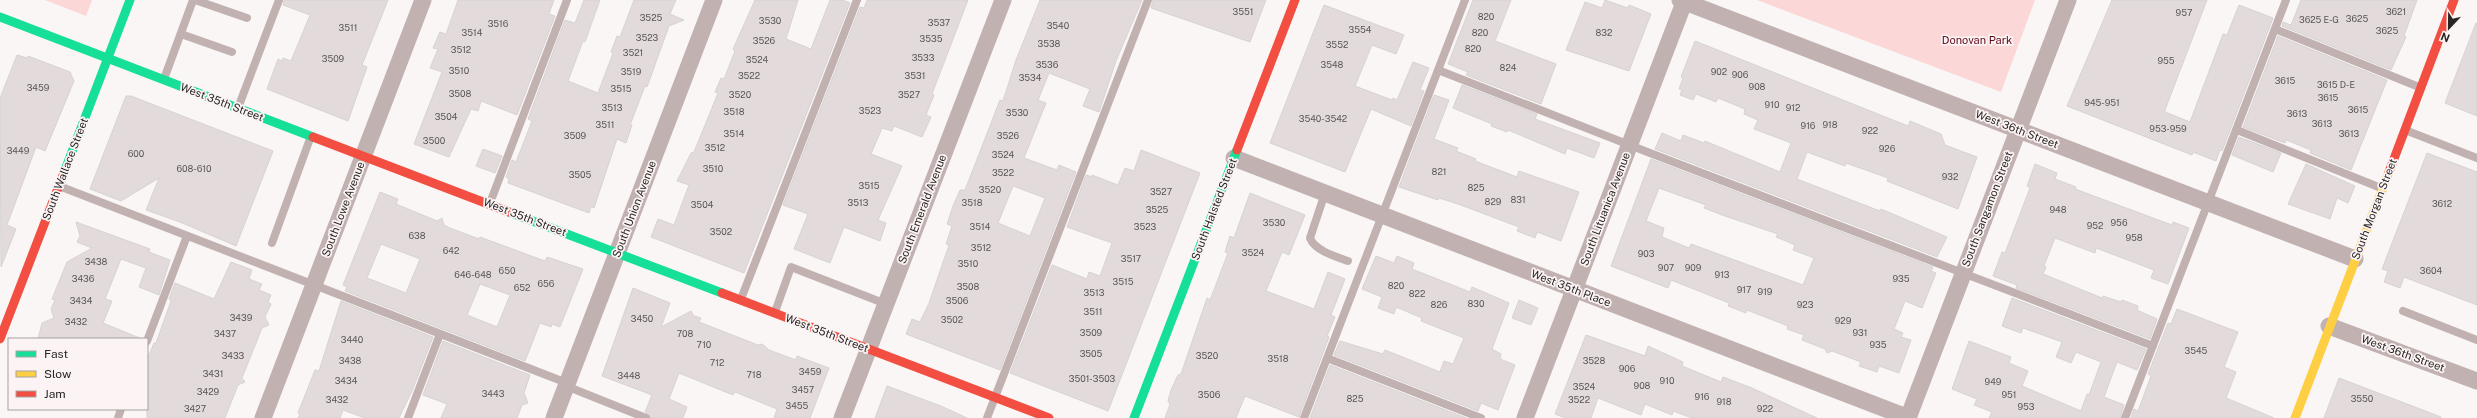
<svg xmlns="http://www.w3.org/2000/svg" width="2477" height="418" font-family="'Public Sans',sans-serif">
<rect width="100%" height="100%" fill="#faf6f6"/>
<path fill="#fbd7d7" d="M45,0H92L86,16Z
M1757,0H2035L2001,92Z"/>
<path fill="#e3dbdb" stroke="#d6d3d3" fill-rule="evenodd" d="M284,0H388L362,65L367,67L348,121L267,89L278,59L282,61L283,58L291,61L310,15L283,5Z
M458,0H554L549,14L555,16L517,115L481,101L478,111L471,109L449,157L414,144L442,72L430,68L438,49L433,48L440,32L446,34Z
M584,0H600L585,42L583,41L568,81L598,93L613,53L611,52L617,36L620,37L634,0H676L670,14L684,20L669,26L647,87L645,86L630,125H632L626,143L617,139L594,208L591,207L589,213L508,183L509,179L506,177L512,160L516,162L532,121L528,119L565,20L575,23Z
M755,0H798L786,39L811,49L830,0H843L850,3L744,273L651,237L658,219L674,225L689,185L677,181L691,153L694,152L718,93L715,92L721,78L724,79L735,51L733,49Z
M867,0H968L932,94L934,95L926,115L931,117L922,137L894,126L892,131L882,128L871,154L902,166L878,220L886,223L880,241L844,227L830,263L794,249L808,214L783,205L860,7L864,8Z
M1040,0H1142L1116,61L1099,112L1083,106L1090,89L1049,73L1038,100L1046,103L1024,158L1057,170L1059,165L1076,172L1000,370L906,334L912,319L920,322L929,303L949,245L946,244L952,226L947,224L953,206L960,190H965L1000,100L1003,101L1016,60ZM1013,186L1045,198L1030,236L998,223Z
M1153,0H1266L1250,42L1151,8Z
M1473,0H1511L1495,41L1556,64L1541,104L1466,75L1468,72L1448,64Z
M1605,0L1628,8L1629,5L1651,14L1629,71L1566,50L1585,2L1602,8Z
M2112,0H2207L2165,110V112L2190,122L2223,34L2227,35L2239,5L2273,18L2222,151L2220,150L2216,161L2193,152L2192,155L2067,106Z
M2301,0H2417L2404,36L2406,37L2391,70L2282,26L2283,22L2291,25Z
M1324,5L1404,35L1396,54L1372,45L1355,86L1392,100L1393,98L1397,100L1413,62L1429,68L1420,90L1424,91L1411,126L1371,109L1345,172L1270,143Z
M2476,23H2477V116L2445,103Z
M2278,36L2387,80L2351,170L2310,153L2311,150L2286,140L2285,143L2243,127Z
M1695,41L1908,126L1910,121L1941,134L1945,145L1977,157L1958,209L1887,181L1888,178L1846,163L1845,166L1807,152L1797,179L1880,211L1881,209L1947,237L1937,257L1655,149L1662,133L1681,141L1683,135L1704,143L1705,141L1780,172L1791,143L1754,129L1758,120L1744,114L1745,109L1718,98L1716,102L1696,94L1693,100L1680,95L1682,90L1679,89L1683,78L1681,77Z
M17,55L27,58L28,56L70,72L74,81L45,151L36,147L7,225L16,229L1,267L0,98Z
M1462,85L1537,114L1535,119L1600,143L1594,158L1567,148L1565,154L1508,130L1507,132L1491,126L1492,124L1453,108Z
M1434,95L1449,100L1434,139L1458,148L1456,151L1476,159L1475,161L1517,177L1519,171L1579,192L1561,241L1537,232L1535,238L1517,231L1519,227L1458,204L1439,198L1438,200L1399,187Z
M126,96H131L273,151L236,246L180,222L146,210L159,178L121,201L90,189Z
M2239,137L2281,153L2273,172L2232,155Z
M483,149L502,156L495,173L476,166Z
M1141,150L1200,173L1108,411L1010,373L1052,265L1087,279L1089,272L1100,276L1112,243L1067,227L1086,175L1092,177V175L1118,185L1125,168L1134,171Z
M2427,153L2477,172V305L2404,277L2400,288L2384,282L2388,271L2382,269Z
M1651,159L1933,267L1931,271L1936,273L1922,308L1905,301L1894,329L1903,333L1901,337L1911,340L1899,373L1879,366L1877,372L1859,366L1861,362L1832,351L1827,353L1825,349L1802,340L1804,335L1787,329L1788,326L1747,310L1746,313L1728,306L1729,303L1671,280L1668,288L1611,266ZM1659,188L1706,205L1704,208L1722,215L1778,234L1776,237L1795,245L1793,250L1814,258L1803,285L1691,244L1689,248L1662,237L1664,228L1646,221Z
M2035,164L2057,173L2055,179L2076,187L2075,189L2172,225L2173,222L2189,228L2168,284L2151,278L2154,270L2096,248L2095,253L2055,238L2044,266L2046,267L2043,274L2102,298L2103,296L2121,302L2122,300L2138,306L2137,310L2157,319L2150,339L2016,288L2017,285L1993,276L2002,252L2005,253L2030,188L2027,186Z
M2306,164L2355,186L2348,203L2337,198L2330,219L2288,204Z
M380,192L398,199L396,204L437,221L442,218L444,225L450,228L479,239L480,237L545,261L547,257L583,269L560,327L552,324L551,327L540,323L525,361L345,291L347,287L343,285ZM381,244L420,259L406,293L367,278ZM480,284L510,295L497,327L467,315Z
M1250,193L1305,215L1289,255L1282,252L1266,291L1314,309L1328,272L1345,279L1331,315L1335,317L1327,336L1329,337L1299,417L1245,396L1236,418H1165L1170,404L1168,401L1171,390L1178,375L1181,374L1207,298L1210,300L1228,253L1225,252L1230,236L1234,238Z
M76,222L150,249L149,252L170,260L159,295L139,287L146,268L121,259L105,299L112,301L103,323L142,339H38L42,323L54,318L51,309L55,300L52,299L67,262L92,248L77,242L80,236Z
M1376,256L1394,263L1397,256L1414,263L1412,269L1470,292L1472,287L1509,303L1492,349L1501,354L1500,359L1515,365L1498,410L1481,403L1478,411L1334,355L1340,341L1383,354L1385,350L1440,372L1444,361L1453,364L1464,338L1421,321L1422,318L1396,307L1394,314L1378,308L1382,297L1362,289Z
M231,262L252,270L249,279L262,284L259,290L271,295L268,302L271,304L265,317L269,325L262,328L242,378L245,382L238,385L225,418H147V360L154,343H156L171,301L169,299L175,283L214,299Z
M633,288L670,303L661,327L691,311L694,316L701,318L699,322L758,345L762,344L769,350L796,360L797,356L829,368L810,418H774L777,409L735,392L733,395L679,373L669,399L687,407L683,418H651L645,412L652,395L602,376Z
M2012,298L2146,349L2137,370L2117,362L2104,397L2124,405L2120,418H1989L1992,412L1974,405L1977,399L1952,389L1969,341L2011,357L2009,363L2028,371L2022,386L2081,411L2087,394L2089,395L2101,362L2076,352L2071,363L2056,357L2062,342L2023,328L2021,333L2002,326Z
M1519,300L1538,308L1531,325L1512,318Z
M341,301L433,337L412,391L399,418H365L343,410L340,418H298L300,414L298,413L315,370L319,371Z
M2177,309L2238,332L2224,367L2236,372L2226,398L2274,418H2131L2134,409L2138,411L2151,376L2148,374L2168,323L2171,324Z
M1586,335L1645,356L1648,346L1683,362L1682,366L1721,382L1723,377L1752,388L1817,418H1692L1673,411L1672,415L1645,404L1641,415L1598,398L1591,418H1565L1555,414Z
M443,341L530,375L524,393L528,403L522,405L517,418H441L447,404L423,395Z
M1330,365L1466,418H1310Z
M2339,378L2441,417V418H2324Z
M887,386L941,406L967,418H875Z"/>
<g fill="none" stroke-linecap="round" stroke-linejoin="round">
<path stroke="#c2b1b1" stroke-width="8" d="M195,0L247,18
M2275,29L2419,87
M181,34L232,52
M1438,70L1650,153L2153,346
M164,79L193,0
M238,108L279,0
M2237,130L2381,188
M2405,130L2477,158
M59,186L567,383
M1325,193L1310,238C1315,251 1337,257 1348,261
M490,203L567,0
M272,243L311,136
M741,299L857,0
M2403,311L2477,340
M775,312L791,267L886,304
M147,341L187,236
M1327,358L1481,418
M566,386L646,418
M118,418L121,409
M408,418L440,334
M987,418L1148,0
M1304,418L1465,0
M2125,418L2286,0"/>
<path stroke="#c2b1b1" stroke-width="17" d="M1680,0L2355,259
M1234,158L1909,418
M2329,326L2477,381
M263,418L423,0
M554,418L714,0
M842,418L1003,0
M1525,418L1685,0
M1908,418L2068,0"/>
<path stroke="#16e098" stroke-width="9" d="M0,17L313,137
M65,170L130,0
M509,212L722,293
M1134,418L1237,150"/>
<path stroke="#ffcf43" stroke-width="9" d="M2295,418L2389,172"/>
<path stroke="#f24e42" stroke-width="9" d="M313,137L509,212
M1237,150L1295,0
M2389,172L2454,0
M722,293L1049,418
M0,339L65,170"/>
</g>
<g text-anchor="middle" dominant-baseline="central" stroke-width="3.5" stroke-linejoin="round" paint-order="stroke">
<g font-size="9" fill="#5b5656">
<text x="1243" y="11">3551</text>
<text x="2396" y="11">3621</text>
<text x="2184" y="12">957</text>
<text x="1486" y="16">820</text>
<text x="651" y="17">3525</text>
<text x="2357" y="18">3625</text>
<text x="2319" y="19">3625 E-G</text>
<text x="770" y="20">3530</text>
<text x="939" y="22">3537</text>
<text x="498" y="23">3516</text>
<text x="1058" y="25">3540</text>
<text x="348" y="27">3511</text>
<text x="1360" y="29">3554</text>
<text x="2387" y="30">3625</text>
<text x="472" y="32">3514</text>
<text x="1480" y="32">820</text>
<text x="1604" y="32">832</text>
<text x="647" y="37">3523</text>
<text x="931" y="38">3535</text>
<text x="764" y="40">3526</text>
<text x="1049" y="43">3538</text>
<text x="1337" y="44">3552</text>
<text x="1473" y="48">820</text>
<text x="461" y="49">3512</text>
<text x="633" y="52">3521</text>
<text x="923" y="57">3533</text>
<text x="333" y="58">3509</text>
<text x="757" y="59">3524</text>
<text x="2166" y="60">955</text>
<text x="1047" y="64">3536</text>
<text x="1332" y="64">3548</text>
<text x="1508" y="67">824</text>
<text x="459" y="70">3510</text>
<text x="631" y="71">3519</text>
<text x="1719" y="71">902</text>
<text x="1740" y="74">906</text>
<text x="749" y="75">3522</text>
<text x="915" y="75">3531</text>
<text x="1030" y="77">3534</text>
<text x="2285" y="80">3615</text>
<text x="2336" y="84">3615 D-E</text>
<text x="1757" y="86">908</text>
<text x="38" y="87">3459</text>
<text x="621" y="88">3515</text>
<text x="460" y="93">3508</text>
<text x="740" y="94">3520</text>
<text x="909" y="94">3527</text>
<text x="2328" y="97">3615</text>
<text x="2102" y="102">945-951</text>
<text x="1772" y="104">910</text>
<text x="612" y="107">3513</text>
<text x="1793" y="107">912</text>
<text x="2358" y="109">3615</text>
<text x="870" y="110">3523</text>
<text x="734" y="111">3518</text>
<text x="1017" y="112">3530</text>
<text x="2297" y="113">3613</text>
<text x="446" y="116">3504</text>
<text x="1323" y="118">3540-3542</text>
<text x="2322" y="123">3613</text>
<text x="605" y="124">3511</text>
<text x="1830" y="124">918</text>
<text x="1808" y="125">916</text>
<text x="2168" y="128">953-959</text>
<text x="1870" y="130">922</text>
<text x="734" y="133">3514</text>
<text x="2349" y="133">3613</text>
<text x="575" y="135">3509</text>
<text x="1008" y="135">3526</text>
<text x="434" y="140">3500</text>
<text x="715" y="147">3512</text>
<text x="1887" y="148">926</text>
<text x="18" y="150">3449</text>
<text x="136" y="153">600</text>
<text x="1003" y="154">3524</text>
<text x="194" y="168">608-610</text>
<text x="713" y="168">3510</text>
<text x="1439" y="171">821</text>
<text x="1003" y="172">3522</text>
<text x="580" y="174">3505</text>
<text x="1950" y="176">932</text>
<text x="869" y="185">3515</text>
<text x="1476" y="187">825</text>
<text x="990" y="189">3520</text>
<text x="1161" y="191">3527</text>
<text x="1518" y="199">831</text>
<text x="1493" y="201">829</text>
<text x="858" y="202">3513</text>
<text x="972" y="202">3518</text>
<text x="2442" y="203">3612</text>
<text x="702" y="204">3504</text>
<text x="1157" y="209">3525</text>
<text x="2058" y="209">948</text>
<text x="1274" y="222">3530</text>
<text x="2119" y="222">956</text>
<text x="2095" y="225">952</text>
<text x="980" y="226">3514</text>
<text x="1145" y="226">3523</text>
<text x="721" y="231">3502</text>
<text x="417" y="235">638</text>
<text x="2134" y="237">958</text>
<text x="981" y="247">3512</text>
<text x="451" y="250">642</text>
<text x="1253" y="252">3524</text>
<text x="1646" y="253">903</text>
<text x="1131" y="258">3517</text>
<text x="96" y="261">3438</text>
<text x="968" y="263">3510</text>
<text x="1666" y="267">907</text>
<text x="1693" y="267">909</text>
<text x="507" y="270">650</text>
<text x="2431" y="270">3604</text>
<text x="473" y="274">646-648</text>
<text x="1722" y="274">913</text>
<text x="83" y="278">3436</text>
<text x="1901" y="278">935</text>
<text x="1123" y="281">3515</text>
<text x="546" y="283">656</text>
<text x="1396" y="285">820</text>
<text x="968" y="286">3508</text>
<text x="522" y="287">652</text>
<text x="1744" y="289">917</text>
<text x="1765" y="291">919</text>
<text x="1094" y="292">3513</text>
<text x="1417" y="293">822</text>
<text x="81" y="300">3434</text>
<text x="957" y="300">3506</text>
<text x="1476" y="303">830</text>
<text x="1439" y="304">826</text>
<text x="1805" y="304">923</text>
<text x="1093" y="311">3511</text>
<text x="241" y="317">3439</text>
<text x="642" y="318">3450</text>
<text x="952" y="319">3502</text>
<text x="1843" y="320">929</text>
<text x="76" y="321">3432</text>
<text x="1091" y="332">3509</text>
<text x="1860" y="332">931</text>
<text x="225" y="333">3437</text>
<text x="685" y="333">708</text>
<text x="352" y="339">3440</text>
<text x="704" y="344">710</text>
<text x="1878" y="344">935</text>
<text x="2196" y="350">3545</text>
<text x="1091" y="353">3505</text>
<text x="233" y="355">3433</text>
<text x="1207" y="355">3520</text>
<text x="1278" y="358">3518</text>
<text x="350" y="360">3438</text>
<text x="1594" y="360">3528</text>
<text x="717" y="362">712</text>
<text x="1627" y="368">906</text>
<text x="810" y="371">3459</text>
<text x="213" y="373">3431</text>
<text x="754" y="374">718</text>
<text x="629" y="375">3448</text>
<text x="1092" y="378">3501-3503</text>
<text x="346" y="380">3434</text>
<text x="1667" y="380">910</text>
<text x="1993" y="381">949</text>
<text x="1642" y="385">908</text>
<text x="1584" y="386">3524</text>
<text x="803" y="389">3457</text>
<text x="208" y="391">3429</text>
<text x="493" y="393">3443</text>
<text x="1209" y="394">3506</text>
<text x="2009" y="394">951</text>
<text x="1702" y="396">916</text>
<text x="1355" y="398">825</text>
<text x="2362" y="398">3550</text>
<text x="337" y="399">3432</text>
<text x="1579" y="399">3522</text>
<text x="1724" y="401">918</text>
<text x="797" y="405">3455</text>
<text x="2026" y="406">953</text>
<text x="195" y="408">3427</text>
<text x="1765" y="408">922</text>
</g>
<g font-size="11" fill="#600819" stroke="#fcf4f4">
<text x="1977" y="40">Donovan Park</text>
</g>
<g font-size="11" fill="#282525" stroke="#fcf4f4">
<text transform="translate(222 102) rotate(21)">West 35th Street</text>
<text transform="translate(2017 129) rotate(21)">West 36th Street</text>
<text transform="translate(65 169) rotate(-69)">South Wallace Street</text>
<text transform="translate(343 209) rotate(-69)">South Lowe Avenue</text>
<text transform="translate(634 209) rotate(-69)">South Union Avenue</text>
<text transform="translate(922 209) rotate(-69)">South Emerald Avenue</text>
<text transform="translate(1214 209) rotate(-69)">South Halsted Street</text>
<text transform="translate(1605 209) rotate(-69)">South Lituanica Avenue</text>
<text transform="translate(1987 209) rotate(-69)">South Sangamon Street</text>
<text transform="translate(2374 209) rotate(-69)">South Morgan Street</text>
<text transform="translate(525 217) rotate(21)">West 35th Street</text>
<text transform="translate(1571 288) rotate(21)">West 35th Place</text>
<text transform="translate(827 333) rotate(21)">West 35th Street</text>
<text transform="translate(2403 353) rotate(20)">West 36th Street</text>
</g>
</g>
<rect x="8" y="338" width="140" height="72" fill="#fcf4f4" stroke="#a7a1a1"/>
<rect x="16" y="351" width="20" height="6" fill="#16e098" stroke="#a7a1a1"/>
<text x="44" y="358" font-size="12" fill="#282525">Fast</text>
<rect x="16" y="371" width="20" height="6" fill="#ffcf43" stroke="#a7a1a1"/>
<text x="44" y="378" font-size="12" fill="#282525">Slow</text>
<rect x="16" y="391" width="20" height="6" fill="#f24e42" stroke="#a7a1a1"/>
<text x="44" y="398" font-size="12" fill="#282525">Jam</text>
<g transform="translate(2449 28) rotate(202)" stroke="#fcf4f4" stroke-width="3" paint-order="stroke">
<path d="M0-3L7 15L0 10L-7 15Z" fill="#282525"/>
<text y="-6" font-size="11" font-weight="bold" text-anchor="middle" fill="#282525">N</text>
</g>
</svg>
